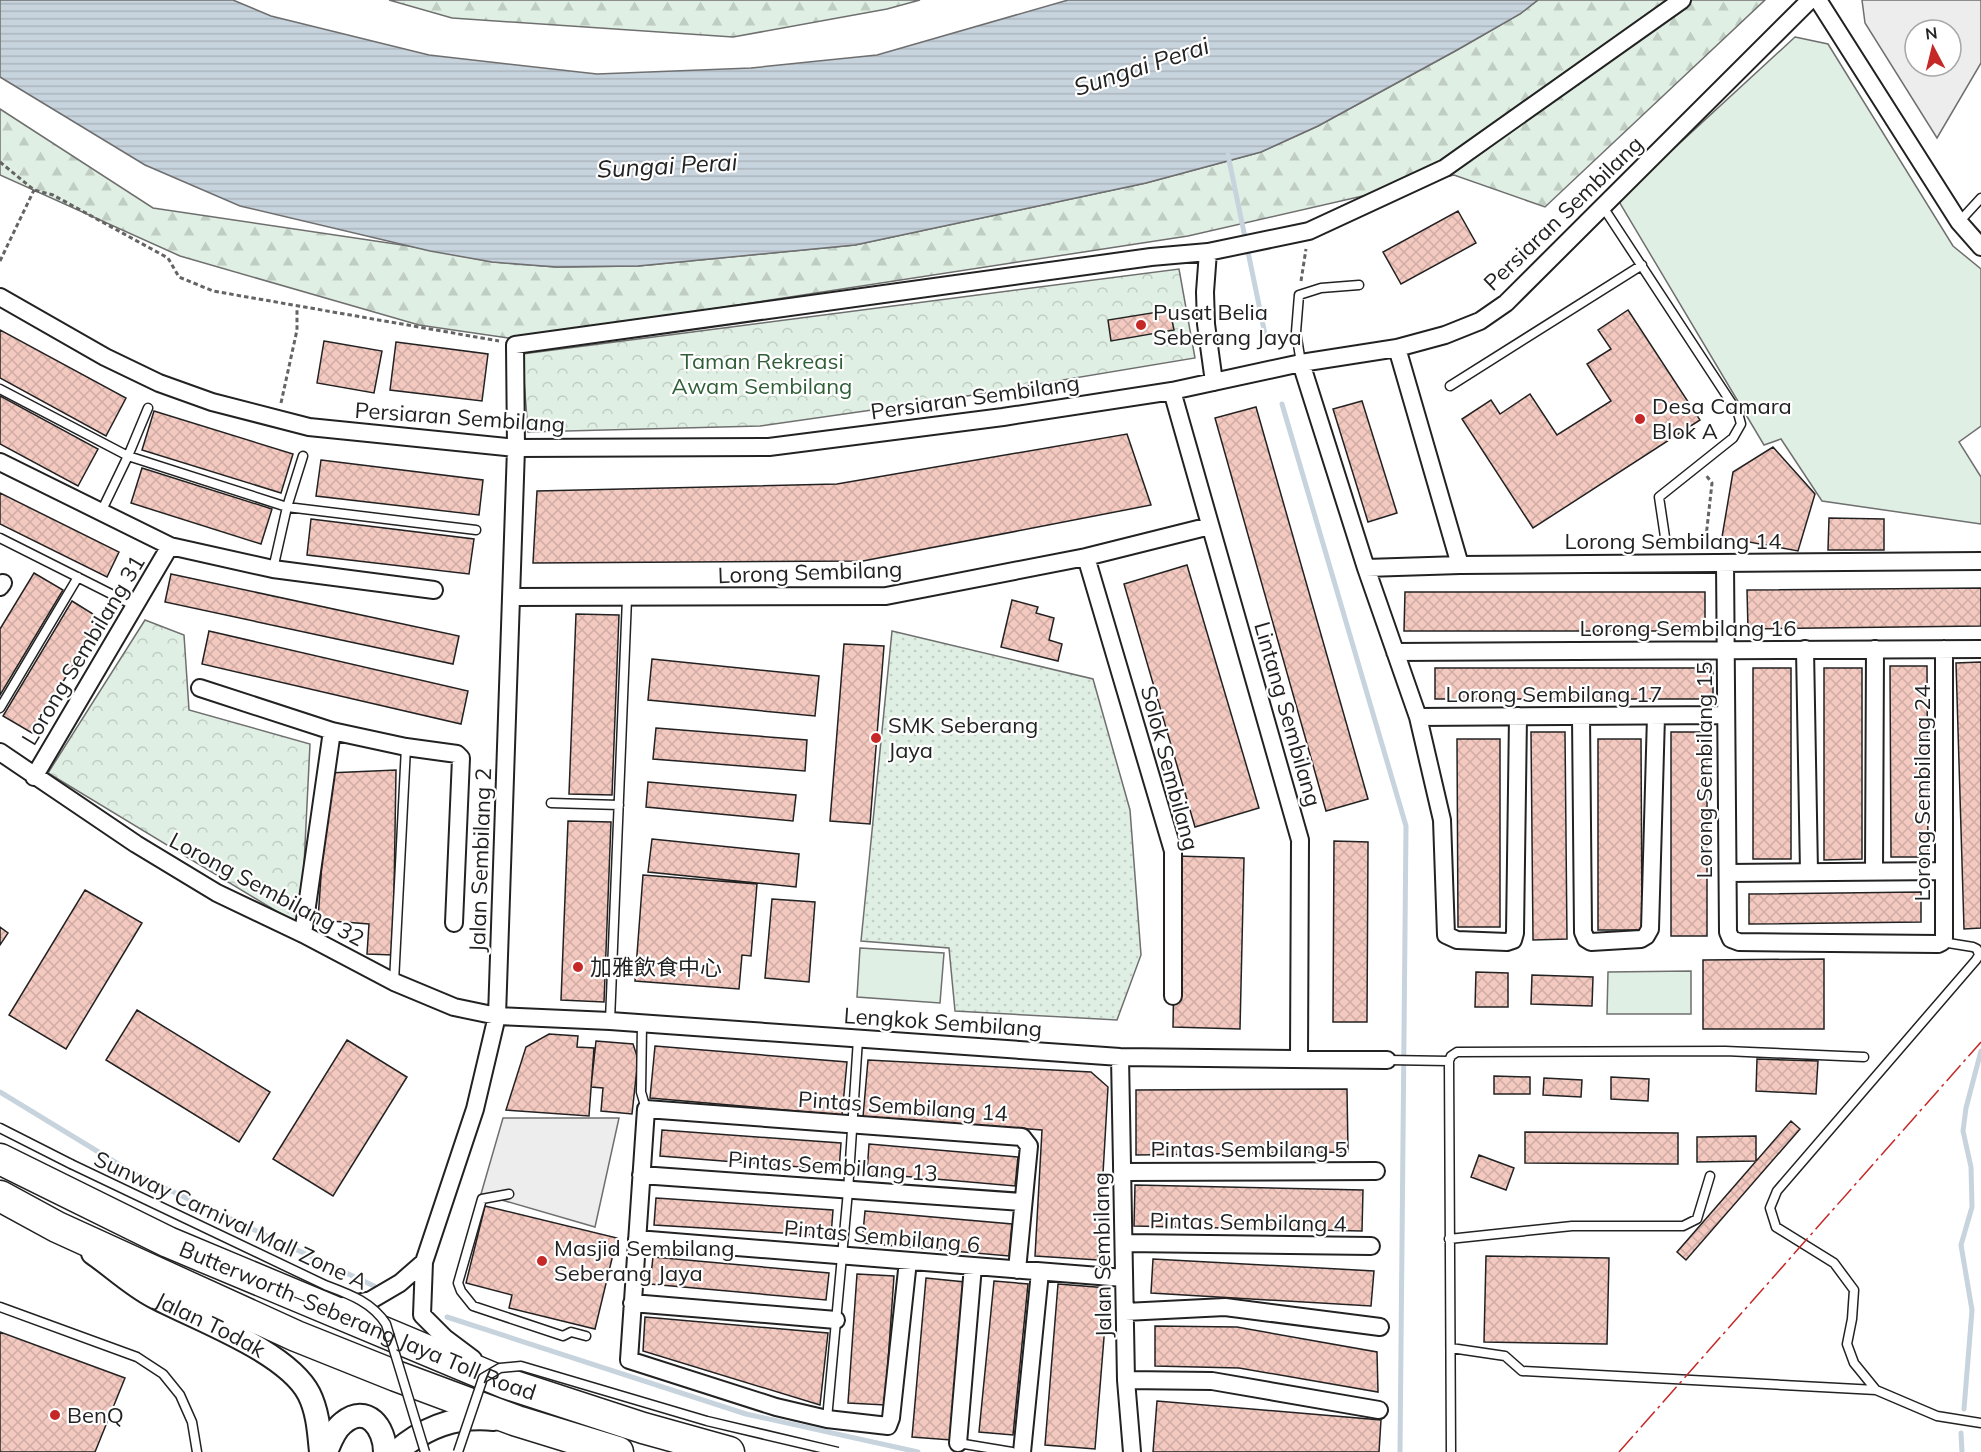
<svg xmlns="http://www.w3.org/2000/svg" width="1981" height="1452" font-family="Mulish,'Noto Sans SC',sans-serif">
<defs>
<pattern id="grass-dots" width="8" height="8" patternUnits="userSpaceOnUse" patternTransform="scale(1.5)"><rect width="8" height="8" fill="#e0efe3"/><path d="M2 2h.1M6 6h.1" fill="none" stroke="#c0cdc2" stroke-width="1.8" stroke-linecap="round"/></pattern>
<pattern id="forest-firs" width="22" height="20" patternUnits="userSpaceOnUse" patternTransform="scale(1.5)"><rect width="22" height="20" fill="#e0efe3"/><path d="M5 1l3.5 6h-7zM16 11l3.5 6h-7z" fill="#c0cdc2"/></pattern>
<pattern id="park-crowns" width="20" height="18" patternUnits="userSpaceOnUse" patternTransform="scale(1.5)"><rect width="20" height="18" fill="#e0efe3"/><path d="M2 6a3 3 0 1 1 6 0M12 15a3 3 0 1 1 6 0" fill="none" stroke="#c0cdc2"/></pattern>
<pattern id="water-rules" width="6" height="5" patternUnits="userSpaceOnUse" patternTransform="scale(1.5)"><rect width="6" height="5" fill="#c7d3dd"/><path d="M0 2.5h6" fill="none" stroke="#abb5bd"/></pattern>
<pattern id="building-cross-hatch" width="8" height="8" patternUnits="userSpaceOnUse" patternTransform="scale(1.5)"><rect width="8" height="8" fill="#f3c9c0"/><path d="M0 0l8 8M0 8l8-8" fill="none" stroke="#d0aca5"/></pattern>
</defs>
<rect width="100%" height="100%" fill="#fff"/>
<path fill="url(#grass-dots)" stroke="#6f6f6f" stroke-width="1.5" d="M892,631L1093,679L1130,810L1141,955L1117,1020L955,1011L949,948L861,941Z"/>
<path fill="url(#forest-firs)" stroke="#6f6f6f" stroke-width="1.5" d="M389,0H920L887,9L733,37L452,18Z
M1538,0H1765L1545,207L1454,175L1188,236L516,339L419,325L180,256L0,175V109L153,208L409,246L493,262L556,267L638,266L855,245L1146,183L1261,152L1318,126L1457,50L1520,14Z"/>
<path fill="url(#park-crowns)" stroke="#6f6f6f" stroke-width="1.5" d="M1179,269L1195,358L949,399L760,426L528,432L522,354Z
M145,620L184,635L189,710L310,744L301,926L48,773Z"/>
<path fill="#e0efe3" stroke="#6f6f6f" stroke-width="1.5" d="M1795,37L1828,44L1953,246L1981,269V426L1959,442L1981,477V524L1822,501L1781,439L1764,445L1618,200Z
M860,948L944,953L940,1003L857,997Z
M1691,971V1014H1607L1608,972Z"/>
<path fill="#ededed" stroke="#6f6f6f" stroke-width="1.5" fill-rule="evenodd" d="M1862,0H1981V63L1937,138L1865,23ZM1915,30H1951V66H1915Z
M503,1118H619L595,1227L481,1194Z"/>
<path fill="url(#water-rules)" stroke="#6f6f6f" stroke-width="1.5" d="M0,0H233L271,16L429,55L597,74L751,68L877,55L1068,0H1538L1520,14L1457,50L1318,126L1261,152L1146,183L855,245L638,266L556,267L492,262L430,251L240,206L145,165L0,77Z"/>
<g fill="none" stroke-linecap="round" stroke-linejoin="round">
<path stroke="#c7d3dd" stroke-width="5" d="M1228,155L1266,339
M1282,404L1406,826L1400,1452
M0,1092L133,1173L374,1286
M447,1317L746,1414L918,1452
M1964,1409L1972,1310L1961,1245L1972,1207L1971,1167L1963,1131L1966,1108L1981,1051
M1961,1433L1962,1452"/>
</g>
<path fill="url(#building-cross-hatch)" stroke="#222" stroke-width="1.5" d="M1458,211L1476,243L1401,284L1383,252Z
M1170,310L1174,330L1111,341L1108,320Z
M1628,310L1700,420L1533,528L1462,419L1491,400L1500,414L1530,394L1557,435L1611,401L1587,364L1611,349L1598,330Z
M0,330L126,398L106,436L0,378Z
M324,341L382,351L374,393L317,383Z
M396,342L488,354L482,401L390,390Z
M0,396L98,449L78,486L0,444Z
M1362,401L1397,513L1368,522L1333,409Z
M1256,407L1368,799L1326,811L1215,418Z
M154,411L293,454L281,493L142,450Z
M1127,434L1151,505L863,561L533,563L537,491L837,484Z
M1773,447L1815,494L1798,551L1722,537L1733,472Z
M321,460L483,480L479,515L316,496Z
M142,468L272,509L261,544L131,503Z
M0,493L119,552L107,577L0,524Z
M1829,518L1884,519V550H1828Z
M311,519L474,539L469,574L307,555Z
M1187,565L1259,808L1195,827L1124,584Z
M34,573L63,590L0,695V629Z
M171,574L459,636L453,664L165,602Z
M1981,588V626L1748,629L1747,590Z
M1405,592H1705V631H1404Z
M1012,600L1038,607L1036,613L1054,618L1049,640L1062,644L1058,661L1001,647Z
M72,601L101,619L32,733L3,716Z
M576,614L619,615L612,795L569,794Z
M209,631L468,691L461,724L202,664Z
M844,644L884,646L870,824L830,821Z
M652,659L819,676L815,716L648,700Z
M1981,662V928L1964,929L1956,663Z
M1890,666H1927L1928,857H1891Z
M1435,668H1713V699H1435Z
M1753,668H1791V859H1753Z
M1824,668H1862V859L1824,860Z
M656,728L807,740L805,771L653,759Z
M1531,732H1565L1567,939L1533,940Z
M1671,732H1707V936H1671Z
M1457,739H1500V927H1458Z
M1598,739H1641L1642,930H1598Z
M396,770L393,955L367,954L369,924L318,920L328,773Z
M648,782L796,795L793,821L646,807Z
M568,821L611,822L604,1002L561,1000Z
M652,839L799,854L796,887L648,872Z
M1334,841L1368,842L1367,1022H1333Z
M1176,856L1244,858L1240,1029L1173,1027Z
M643,875L757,884L751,956L742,955L739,989L635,981Z
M85,890L142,923L66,1049L9,1015Z
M1921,892V922L1749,924V894Z
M772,899L815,902L809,982L765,978Z
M0,927L8,933L0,945Z
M1824,959V1029H1703V960Z
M1476,972L1508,973V1007H1475Z
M1532,975L1593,977L1592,1006L1531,1004Z
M137,1010L270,1092L239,1142L106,1060Z
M549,1034L578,1036L577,1047L594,1048L589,1116L506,1110L526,1047Z
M347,1040L407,1077L333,1196L273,1159Z
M596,1041L633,1044L638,1059L632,1114L601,1111L603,1088L591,1087Z
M655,1046L847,1062L842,1115L650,1098Z
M1757,1059L1818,1061L1816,1094L1756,1091Z
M868,1060L1091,1072L1108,1087L1098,1260L1035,1256L1042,1130L863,1117Z
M1494,1076L1530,1077V1094H1494Z
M1611,1077L1649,1079L1648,1101L1611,1099Z
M1544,1078L1582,1080L1581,1097L1543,1095Z
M1347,1089L1348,1152L1136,1155V1090Z
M1791,1121L1800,1129L1686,1260L1677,1252Z
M662,1130L841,1143L839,1170L660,1156Z
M1525,1132L1678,1133V1164L1525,1163Z
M1756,1136V1161L1697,1162V1137Z
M869,1144L1018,1157L1015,1186L867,1173Z
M1479,1155L1514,1168L1506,1190L1471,1177Z
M1135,1185L1363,1190L1362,1231L1134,1226Z
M656,1198L833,1210L831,1236L654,1225Z
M485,1206L617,1238L595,1329L509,1308L512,1295L466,1283Z
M865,1211L1012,1224L1009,1256L862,1243Z
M1486,1256L1609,1258L1607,1344L1484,1342Z
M653,1257L829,1273L826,1300L650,1284Z
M1153,1259L1374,1271L1371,1306L1151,1293Z
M857,1274L894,1276L885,1405L848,1403Z
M926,1278L965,1282L951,1440L912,1437Z
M994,1281L1028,1284L1013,1435L979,1432Z
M1058,1284L1108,1288L1095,1449L1045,1445Z
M645,1317L828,1333L820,1405L643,1351Z
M1155,1326L1237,1327L1377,1352L1378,1392L1239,1368L1155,1366Z
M0,1332L125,1378L95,1452H0Z
M1157,1401L1381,1420L1379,1452H1153Z"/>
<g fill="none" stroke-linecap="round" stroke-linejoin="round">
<defs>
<path id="lane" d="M1603,207L1738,413L1741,424L1733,438L1659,497L1665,537
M1959,222L1981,198
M1301,363L1296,332L1299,295L1321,288L1359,285
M1450,386L1642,265
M0,389L128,456L287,507L476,530
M101,512L128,456L148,408
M0,538L135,606
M273,569L287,507L303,456
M0,708L78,577
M551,803L619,805
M394,982L406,747
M610,1021L627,598
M642,1024L641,1092L646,1109
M1387,1060L1449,1061
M0,1128L71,1164
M509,1194L482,1199L458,1283L461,1291L473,1306L563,1336L571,1332L586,1336
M1449,1239L1572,1226H1683L1697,1219L1710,1176
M0,1307L137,1357L163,1374L180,1395L192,1422L197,1452
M1451,1348L1505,1356L1522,1371L1876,1390L1937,1416L1981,1423
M1876,1390L1854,1363L1847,1344L1852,1319L1854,1290L1834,1263L1776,1227L1770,1208L1777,1191L1976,960L1979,955L1977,949L1973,947L1942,942
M827,1419L848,1191L858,1039
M958,1443L1012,1452
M1451,1452L1449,1061L1451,1056L1457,1052L1725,1051L1864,1057"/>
<path id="street" d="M1818,0L1959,222L1981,247
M1208,252L1205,292L1206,324L1214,382
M0,297L105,357L159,383L212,402L309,427L516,448L769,447L1003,417L1172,391L1301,363L1397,348L1445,335L1480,321L1506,303L1810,0
M1397,348L1460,565
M1301,363L1366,568L1418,717L1442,820L1446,935L1457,940L1507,942L1513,940L1515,933L1518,716
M1172,391L1300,840L1299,1058
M0,462L170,546L273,569L434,590
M1086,557L1173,851V996
M1725,563L1728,932L1731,939L1739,942L1938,944L1942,942L1944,938V649
M1366,568L1460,565L1981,561
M0,587L3,583
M511,597L886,596L1086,557L1210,526
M1805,649L1809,872
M1395,652L1981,649
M200,688L332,731L406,747L457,754L461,758L454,923
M1581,716L1583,932L1586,939L1591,942L1641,939L1646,936L1650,929L1656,716
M1418,717L1726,715
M0,752L136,844L217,893L303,934L394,982L454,1007L497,1016L610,1021L1120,1057L1387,1060
M34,777L170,546
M1874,872L1875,649
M1728,873L1944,871
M303,934L332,731
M1120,1057L1126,1380L1132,1452
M1122,1172L1376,1171
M641,1175L1023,1202
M637,1239L1124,1278
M1124,1243L1371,1246
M908,1261L891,1418L888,1426L827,1419L776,1407L629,1360L646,1109L1022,1137L1029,1146L1017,1270
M632,1303L836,1320
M334,1308L371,1300L400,1283L424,1262
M1125,1312L1225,1307L1380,1327
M473,1359L445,1338L422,1315L424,1262L475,1109L497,1016L516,448L515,345L1151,257L1208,252L1309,231L1445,168L1682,0
M1126,1380L1212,1381L1379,1410
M958,1443L973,1266
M1022,1452L1040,1272"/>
<g id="secondary">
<path id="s1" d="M93,1253C113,1267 132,1285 153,1296C196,1319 287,1351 309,1394C318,1412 319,1432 321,1452"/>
<path d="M326,1452C330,1442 334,1430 343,1423C367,1403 385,1428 385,1452"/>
<path d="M396,1452C425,1427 456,1415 494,1419"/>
</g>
<g id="highway">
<path id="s2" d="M0,1159L168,1242L505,1383L643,1428L729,1452"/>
<path d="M0,1196L57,1227L296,1336L396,1376L517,1421L618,1452"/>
</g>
</defs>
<use href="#lane" stroke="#222" stroke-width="11"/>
<use href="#street" stroke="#222" stroke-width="20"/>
<use href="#secondary" stroke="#222" stroke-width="26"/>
<use href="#highway" stroke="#222" stroke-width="33"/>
<path stroke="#646464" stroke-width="3" stroke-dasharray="4.5 3" stroke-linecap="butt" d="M0,162L34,190L53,195L168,258L179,277L213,291L499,341
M0,261L34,190
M1301,281L1306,249
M281,403L297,330V307
M1705,546L1712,483L1705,474"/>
<use href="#lane" stroke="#fff" stroke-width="8"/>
<use href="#street" stroke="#fff" stroke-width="16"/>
<use href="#secondary" stroke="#fff" stroke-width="22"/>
<use href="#highway" stroke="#fff" stroke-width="30"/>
<defs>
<path id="lane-bridge" d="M71,1164L325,1285C349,1294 372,1302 386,1324L425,1452
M458,1452L483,1378L500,1368L521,1366L707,1421L838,1452"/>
</defs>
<use href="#lane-bridge" stroke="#222" stroke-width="11" stroke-linecap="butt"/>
<use href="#lane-bridge" stroke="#fff" stroke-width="8"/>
<path stroke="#c62828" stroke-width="1.5" stroke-dasharray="21 4.5 3 4.5" stroke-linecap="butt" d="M1619,1452L1981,1042"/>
</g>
<g fill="#c62828" stroke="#fff" stroke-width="2">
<circle cx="1141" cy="325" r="6"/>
<circle cx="1640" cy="419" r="6"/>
<circle cx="876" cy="738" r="6"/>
<circle cx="578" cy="967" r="6"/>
<circle cx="542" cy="1261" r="6"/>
<circle cx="55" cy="1415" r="6"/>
</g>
<g text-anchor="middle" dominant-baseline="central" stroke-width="4.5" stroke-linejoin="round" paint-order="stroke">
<g font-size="22" fill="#222" stroke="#fff">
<text transform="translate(1563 213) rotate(-44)">Persiaran Sembilang</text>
<text transform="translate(975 397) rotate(-8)">Persiaran Sembilang</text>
<text transform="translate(460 417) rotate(4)">Persiaran Sembilang</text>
<text x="1673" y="541">Lorong Sembilang 14</text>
<text transform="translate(810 572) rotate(-2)">Lorong Sembilang</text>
<text x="1688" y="628">Lorong Sembilang 16</text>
<text transform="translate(83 650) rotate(-59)">Lorong Sembilang 31</text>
<text x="1554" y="694">Lorong Sembilang 17</text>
<text transform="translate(1288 714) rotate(74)">Lintang Sembilang</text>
<text transform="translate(1170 768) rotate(75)">Solok Sembilang</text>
<text transform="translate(1704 770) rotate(-90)">Lorong Sembilang 15</text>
<text transform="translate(1922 793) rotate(-90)">Lorong Sembilang 24</text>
<text transform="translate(480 860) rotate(-88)">Jalan Sembilang 2</text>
<text transform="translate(267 889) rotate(28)">Lorong Sembilang 32</text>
<text transform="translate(943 1022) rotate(4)">Lengkok Sembilang</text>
<text transform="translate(903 1106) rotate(4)">Pintas Sembilang 14</text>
<text x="1249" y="1149">Pintas Sembilang 5</text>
<text transform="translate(833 1166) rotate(4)">Pintas Sembilang 13</text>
<text transform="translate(231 1220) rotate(25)">Sunway Carnival Mall Zone A</text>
<text transform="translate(1248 1222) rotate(1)">Pintas Sembilang 4</text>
<text transform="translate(882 1236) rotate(5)">Pintas Sembilang 6</text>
<text transform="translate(1102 1255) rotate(-91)">Jalan Sembilang</text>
<text stroke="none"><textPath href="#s2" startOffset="393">Butterworth–Seberang Jaya Toll Road</textPath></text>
<text stroke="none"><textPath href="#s1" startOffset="138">Jalan Todak</textPath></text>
</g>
<g font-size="22" fill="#222" stroke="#fff" text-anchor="start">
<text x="1153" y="312">Pusat Belia<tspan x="1153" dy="25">Seberang Jaya</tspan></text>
<text x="1652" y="406">Desa Camara<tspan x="1652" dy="25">Blok A</tspan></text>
<text x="888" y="725">SMK Seberang<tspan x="888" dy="25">Jaya</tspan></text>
<text x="590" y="967">加雅飲食中心</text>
<text x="554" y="1248">Masjid Sembilang<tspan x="554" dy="25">Seberang Jaya</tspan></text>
<text x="67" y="1415">BenQ</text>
</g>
<g font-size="22" fill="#2f5e38" stroke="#fff">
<text x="762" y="361">Taman Rekreasi<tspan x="762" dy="25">Awam Sembilang</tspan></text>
</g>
<g font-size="24" font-style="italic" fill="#222" stroke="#fff">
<text transform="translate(1141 66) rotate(-18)">Sungai Perai</text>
<text transform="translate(667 165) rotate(-3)">Sungai Perai</text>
</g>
</g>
<g transform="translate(1933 48) rotate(353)"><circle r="28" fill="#ffffff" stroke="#a7a7a7" stroke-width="1.5"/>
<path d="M0-4.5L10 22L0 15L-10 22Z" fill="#c62828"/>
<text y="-9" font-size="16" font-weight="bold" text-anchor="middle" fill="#222222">N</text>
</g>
</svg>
